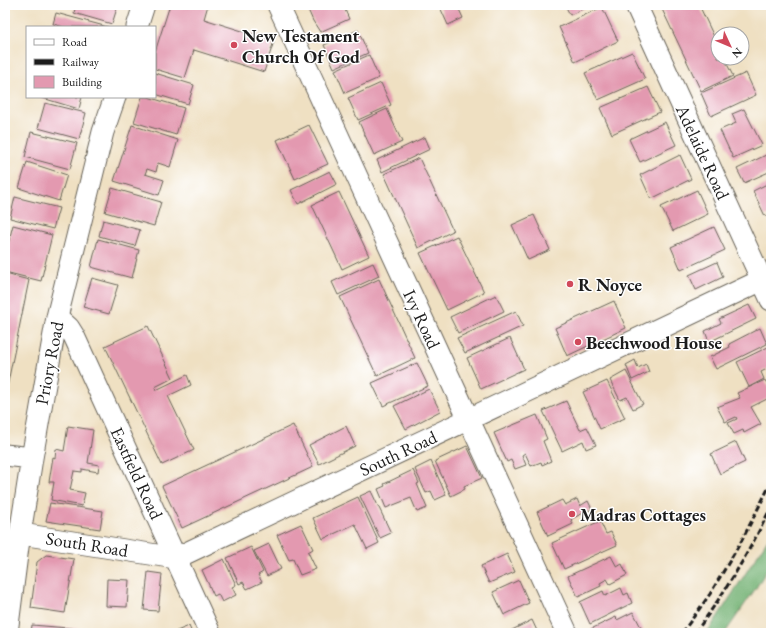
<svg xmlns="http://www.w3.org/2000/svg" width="776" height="638" font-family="'EB Garamond',serif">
<rect width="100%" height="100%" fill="#fff"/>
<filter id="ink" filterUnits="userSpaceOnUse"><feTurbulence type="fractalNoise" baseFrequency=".025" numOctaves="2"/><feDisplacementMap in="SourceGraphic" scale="8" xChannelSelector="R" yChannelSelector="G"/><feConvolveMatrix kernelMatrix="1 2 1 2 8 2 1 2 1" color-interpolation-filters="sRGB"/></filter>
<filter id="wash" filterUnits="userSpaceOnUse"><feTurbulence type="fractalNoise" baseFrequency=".012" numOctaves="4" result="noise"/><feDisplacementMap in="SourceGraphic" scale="16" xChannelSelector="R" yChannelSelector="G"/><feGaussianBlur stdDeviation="0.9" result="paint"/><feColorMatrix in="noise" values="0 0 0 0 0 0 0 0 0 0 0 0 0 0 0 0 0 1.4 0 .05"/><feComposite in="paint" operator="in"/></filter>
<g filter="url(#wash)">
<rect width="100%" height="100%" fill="#efe0c2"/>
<path fill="#72b172" stroke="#476647" d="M771,534V563L756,588L725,633H707Z"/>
<g id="blocks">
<path fill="#e399b0" d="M76,5H118L112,24L74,13Z
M168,5H208L204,19L274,41L264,72L194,50L185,78L155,69V52L169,8H168Z
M306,5H343L349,19L320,32L313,21Z
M439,5H457L463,18L448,25Z
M565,5H591L570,15Z
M660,5H699L718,45V58H724L733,76L701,91Z
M602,7L618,41L575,62L559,27Z
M56,13L108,27H64L53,24Z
M358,30L368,53L334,68L324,45Z
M632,52L645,79L598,100L585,73Z
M369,55L379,78L345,93L335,70Z
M155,73L194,85L188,104L155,94Z
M746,73L756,95L711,116L701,93Z
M381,83L391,105L358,120L348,98Z
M648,87L660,112L612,134L600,108Z
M39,97H82L79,109Z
M142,97H148L184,108L176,135L134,122Z
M45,103L86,113L79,139L38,128Z
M387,109L402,142L374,155L359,122Z
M744,109L762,145L733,158L720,130L736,123L732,114Z
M665,122L676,145L640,162L629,139Z
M132,125L178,140L170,167L158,163L156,172L147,169L145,174L164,180L159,195L114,181Z
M309,125L328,164L295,179L277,140Z
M31,132L77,143L70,169L25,157Z
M425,137L430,149L382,172L377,160Z
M680,155L691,179L651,199L640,175Z
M766,155L771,165V171L744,183L737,169Z
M419,158L453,231L418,248L384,174Z
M27,162L67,175L59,201L19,188Z
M330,171L337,184L298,204L291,190Z
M771,182V214L765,216L753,191Z
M112,188L161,202L154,226L105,212Z
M697,190L708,214L673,231L661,207Z
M339,192L369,256L342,269L312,205Z
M15,197L59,208L53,229L10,218Z
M534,215L550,250L528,260L512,225Z
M103,220L140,230L135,246L99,236Z
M13,225L52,235L41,281L5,272V256Z
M714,227L725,250L681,270L671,247Z
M457,236L484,292L447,310L420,253Z
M98,239L139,250L132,278L91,267Z
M717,262L723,277L696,290L689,275Z
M373,263L379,276L338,295L332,282Z
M5,274L29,280L6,392H5Z
M92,278L118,285L109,314L83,307Z
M379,279L415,358L377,376L340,297Z
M496,295L504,311L458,333L450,317Z
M614,301L626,328L567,356L555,328Z
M749,305L756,319L709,342L705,331L721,323L719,319Z
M516,311L523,326L465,353L457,338Z
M148,326L173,378L155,387L156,390L187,375L191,385L168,396L194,450L162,465L105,346Z
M760,328L767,344L716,369L710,357L730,347L729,344Z
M510,338L524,369L481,389L467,358Z
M768,347L771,352V367L761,372L764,379L749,387L737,362Z
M635,360L638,368L646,364L649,372L632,380L626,365Z
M417,363L428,386L383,406L372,383Z
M626,371L643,404L633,409L627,397L620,400L610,380Z
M765,380L771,390V397L751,407L761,424L744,433L743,430L734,434L728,423L737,419L736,417L725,422L717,407L740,398L737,393Z
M607,381L625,418L600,429L583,392Z
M429,389L440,411L406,429L394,406Z
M566,401L580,430L587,427L596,445L586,449L583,441L562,451L543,411Z
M537,415L547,439L543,441L551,461L542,465L541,462L531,466L525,453L522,455L526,465L515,469L511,460L507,462L494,433Z
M293,425L313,467L182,528L162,486Z
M68,426L93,430L88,463L99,465L98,472L82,469V472L74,471L70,490L85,493L82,506L51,500L54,482H49L53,457L55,458L56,449L64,451Z
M346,426L355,446L319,464L309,445Z
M736,442L745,462L720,474L711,454Z
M467,446L482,478L464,486L465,489L451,496L435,461Z
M431,461L446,495L435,500L431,491L426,493L415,469Z
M413,470L419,483L417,484L427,508L417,512L411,498L386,508L378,489L385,486L384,484Z
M371,491L391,533L380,538L360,496Z
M358,497L379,543L367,549L355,524L323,539L313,518Z
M577,499L580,506L588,501L592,509L571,519L573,524L548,536L537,512L562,500L565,505Z
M50,503L103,511L100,529L46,521Z
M600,521L606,534L611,532L617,545L564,569L552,543Z
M301,524L313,549L308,552L316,569L300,575L293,559L289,560L277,535Z
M269,544L281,569L267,576L254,551Z
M251,547L263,572L258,575L262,582L247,589L243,582L239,584L227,558Z
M507,554L515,572L489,583L481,566Z
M46,555L74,559L65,613L31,608L37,562Z
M611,556L617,567L622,564L627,575L610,584L607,579L600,583L601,586L578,597L568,576Z
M224,559L236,585L232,587L236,595L222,602L218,594L214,596L202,570Z
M148,572L162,574L158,611L144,610Z
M107,579L129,580L127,607L106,606Z
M519,580L529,603L504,615L493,592Z
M621,588L624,595L628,593L632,603L590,624L580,602L603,591L605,596Z
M633,612L643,631L638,633H593L591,629L616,617L617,620Z
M532,620L538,633L542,631L543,633H508V632Z
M32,625L80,629V633H31Z
M189,626L192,633H172Z"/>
</g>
</g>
<g filter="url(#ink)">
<use href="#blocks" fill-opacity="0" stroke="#666156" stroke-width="1"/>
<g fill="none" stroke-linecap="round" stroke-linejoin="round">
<defs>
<path id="minor" d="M278,5L567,633
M636,5L771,300
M137,27L144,5
M57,317L69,328L74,336L210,633
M5,455L32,458
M21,534L176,558L762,280
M7,633L18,547L32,458L57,317L103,132L115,97"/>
</defs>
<use href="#minor" stroke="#666156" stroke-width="23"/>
<use href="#minor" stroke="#fff" stroke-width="21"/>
<path stroke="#1c1c1c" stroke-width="3" stroke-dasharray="6 3" stroke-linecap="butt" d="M682,633L710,594L742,540L771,483
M695,633C725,592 749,553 771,507"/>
</g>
</g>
<g fill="#d1495b" stroke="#fff" stroke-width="1.5">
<circle cx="234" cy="45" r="4"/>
<circle cx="570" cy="284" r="4"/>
<circle cx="578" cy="342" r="4"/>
<circle cx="572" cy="514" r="4"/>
</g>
<g text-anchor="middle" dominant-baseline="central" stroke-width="3" stroke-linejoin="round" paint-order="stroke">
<g font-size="18" font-weight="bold" fill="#1c1c1c" stroke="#fff" text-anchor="start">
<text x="242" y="35">New Testament<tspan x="242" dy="21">Church Of God</tspan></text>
<text x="578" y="284">R Noyce</text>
<text x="586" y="342">Beechwood House</text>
<text x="580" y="514">Madras Cottages</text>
</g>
<g font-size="18" fill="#1c1c1c" stroke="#fff">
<text transform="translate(703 152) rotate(65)">Adelaide Road</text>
<text transform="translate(422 319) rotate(65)">Ivy Road</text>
<text transform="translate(49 363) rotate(-79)">Priory Road</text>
<text transform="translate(398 453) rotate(-25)">South Road</text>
<text transform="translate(137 473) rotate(65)">Eastfield Road</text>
<text transform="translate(87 544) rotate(9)">South Road</text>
</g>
</g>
<rect width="776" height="638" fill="none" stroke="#fff" stroke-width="20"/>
<rect x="26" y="26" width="130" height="72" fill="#ffffff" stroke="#a4a4a4"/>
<rect x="34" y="39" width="20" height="6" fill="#ffffff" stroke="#a4a4a4"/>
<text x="62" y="46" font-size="12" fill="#1c1c1c">Road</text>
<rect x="34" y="59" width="20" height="6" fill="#1c1c1c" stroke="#a4a4a4"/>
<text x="62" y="66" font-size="12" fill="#1c1c1c">Railway</text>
<rect x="34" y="76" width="20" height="12" fill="#e399b0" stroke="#a4a4a4"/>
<text x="62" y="86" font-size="12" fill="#1c1c1c">Building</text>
<g transform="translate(730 46) rotate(134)"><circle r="19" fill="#ffffff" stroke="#a4a4a4"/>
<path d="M0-3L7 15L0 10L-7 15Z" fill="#d1495b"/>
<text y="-6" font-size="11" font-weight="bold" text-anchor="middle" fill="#1c1c1c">N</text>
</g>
</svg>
